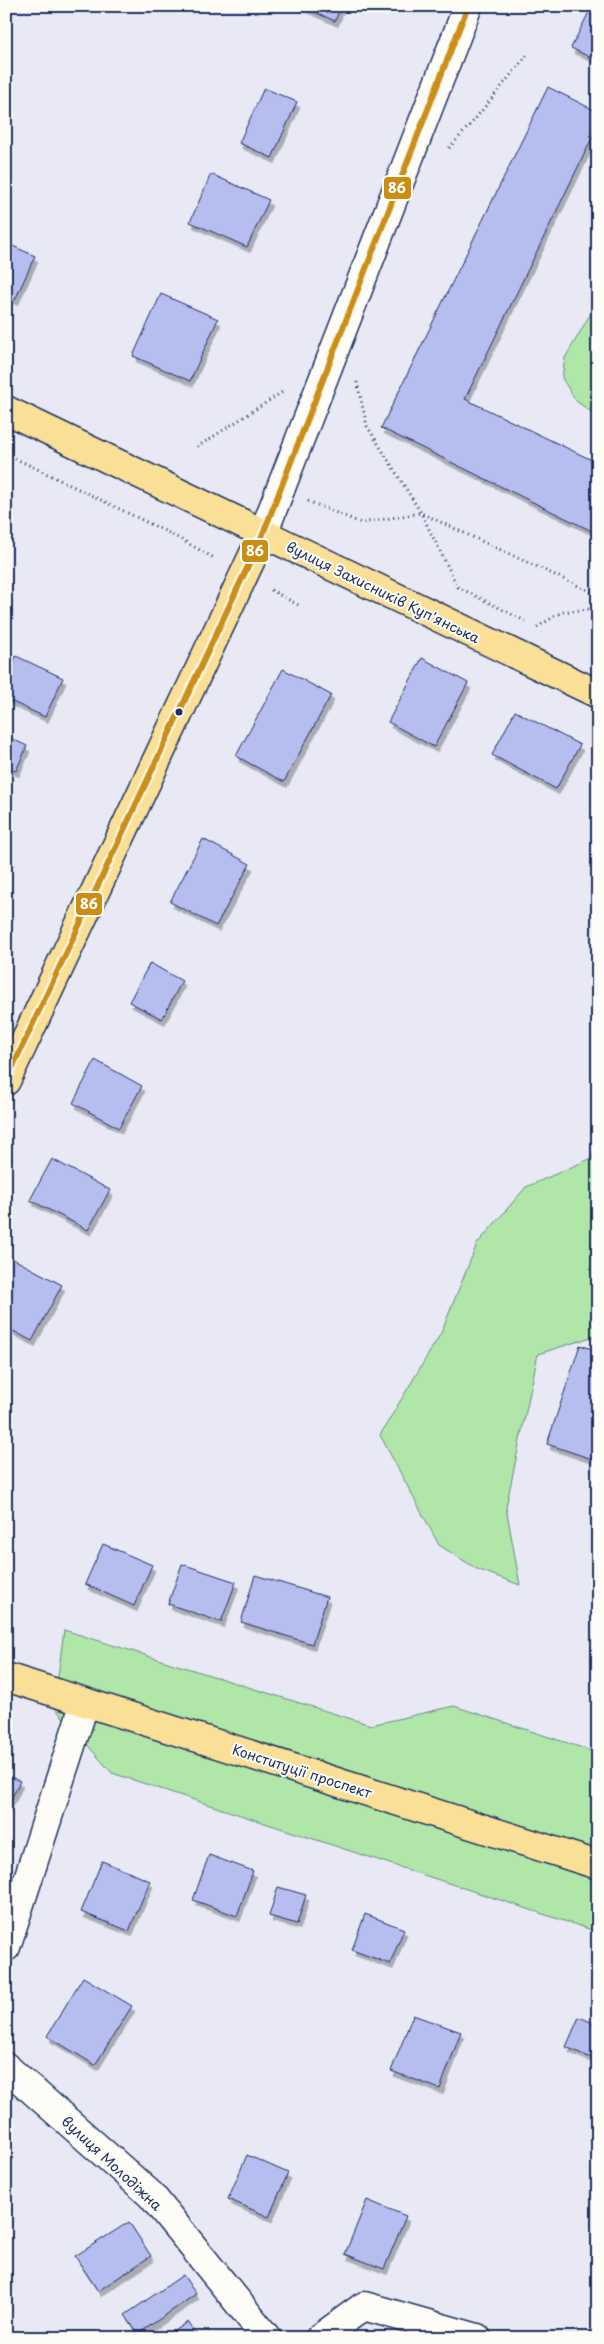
<svg xmlns="http://www.w3.org/2000/svg" width="604" height="2344" font-family="'Playpen Sans',sans-serif">
<defs>
<filter id="shadow"><feDropShadow dx="3" dy="5.5" stdDeviation="0" flood-color="#0004"/></filter>
</defs>
<rect width="100%" height="100%" fill="#e8e9f5"/>
<filter id="ink" filterUnits="userSpaceOnUse"><feTurbulence type="fractalNoise" baseFrequency=".02" numOctaves="2"/><feDisplacementMap in="SourceGraphic" scale="10" xChannelSelector="R" yChannelSelector="G"/><feConvolveMatrix kernelMatrix="1 2 1 2 8 2 1 2 1" color-interpolation-filters="sRGB"/></filter>
<g filter="url(#ink)">
<path fill="#b0e6a8" stroke="#668a83" d="M598,301V417L576,401L562,378L565,358Z
M598,1138V1335L538,1354L506,1507L520,1585L477,1569L439,1545L380,1435L441,1333L477,1244L526,1187L592,1158Z
M64,1630L371,1725L454,1706L598,1753V1932L112,1773L54,1707Z"/>
<path fill="#b6beef" stroke="#1b2f5e" filter="url(#shadow)" d="M301,6H341L335,21Z
M592,6H598V61L571,48Z
M548,87L598,112V126L465,399L598,463V534L381,428Z
M264,88L297,102L272,158L239,143Z
M211,174L269,200L247,247L190,222Z
M6,243L35,256L15,300L6,296Z
M161,294L218,319L190,381L133,356Z
M16,656L63,678L45,717L6,699V676Z
M422,658L468,683L434,747L388,722Z
M283,669L331,695L284,782L236,756Z
M515,711L580,745L556,789L492,755Z
M6,736L27,746L16,771L6,767Z
M203,839L250,864L216,926L170,902Z
M150,963L182,981L162,1019L129,1002Z
M95,1060L142,1086L119,1128L73,1103Z
M52,1159L110,1190L88,1230L30,1200Z
M6,1255L62,1285L32,1341L6,1327Z
M580,1345L598,1351V1461L547,1444Z
M103,1544L152,1565L134,1606L85,1584Z
M182,1564L236,1582L221,1622L168,1604Z
M255,1575L327,1597L312,1644L241,1622Z
M6,1775L20,1781L6,1810Z
M209,1855L253,1871L237,1916L193,1900Z
M102,1861L150,1881L129,1931L81,1912Z
M278,1887L306,1895L297,1924L269,1916Z
M365,1914L404,1929L390,1964L352,1950Z
M83,1977L132,2006L95,2065L47,2036Z
M413,2015L461,2032L440,2089L391,2071Z
M579,2017L598,2025V2061L566,2047Z
M247,2155L288,2173L269,2217L228,2199Z
M367,2200L406,2216L384,2269L345,2254Z
M129,2222L151,2256L98,2291L75,2256Z
M183,2275L196,2294L138,2334L125,2315Z
M188,2322L199,2338H164Z"/>
<g fill="none" stroke-linecap="round" stroke-linejoin="round">
<defs>
<path id="street" d="M263,534L468,6
M6,1947L85,1702
M6,2067L151,2195L267,2338
M320,2338L364,2306L477,2338"/>
<path id="primary" d="M6,410L598,694
M6,1081L263,534
M6,1677L598,1865"/>
</defs>
<use href="#street" stroke="#1b2f5e" stroke-width="31"/>
<use href="#primary" stroke="#1b2f5e" stroke-width="31"/>
<path stroke="#1b2f5e" stroke-width="3" stroke-dasharray="1 4" stroke-linecap="butt" d="M449,148L471,124L527,55
M357,382L367,426L421,513L458,587L525,621
M197,447L284,391
M6,454L169,533L216,559
M308,501L361,523L421,513L598,595
M271,590L300,606
M537,627L562,612L598,608"/>
<use href="#street" stroke="#fdfcf7" stroke-width="28"/>
<use href="#primary" stroke="#fadf96" stroke-width="28"/>
<defs>
<path id="bus-1" d="M6,1081L263,534L468,6"/>
</defs>
<use href="#bus-1" stroke="#fdfcf7" stroke-width="10"/>
<use href="#bus-1" stroke="#cb8e13" stroke-width="6"/>
</g>
</g>
<circle fill="#1b2f5e" stroke="#fdfcf7" stroke-width="2" cx="179" cy="712" r="4.5"/>
<g text-anchor="middle" dominant-baseline="central" stroke-width="4" stroke-linejoin="round" paint-order="stroke">
<g font-size="14" fill="#1b2f5e" stroke="#fdfcf7">
<text transform="translate(383 592) rotate(26)">вулиця Захисників Куп'янська</text>
<text transform="translate(302 1771) rotate(18)">Конституції проспект</text>
<text transform="translate(112 2163) rotate(43)">вулиця Молодiжна</text>
</g>
</g>
<g stroke="#fdfcf7" stroke-width="2">
<rect x="383" y="176" width="29" height="24" rx="5" fill="#cb8e13"/>
<rect x="241" y="539" width="28" height="24" rx="5" fill="#cb8e13"/>
<rect x="75" y="892" width="28" height="24" rx="5" fill="#cb8e13"/>
</g>
<g font-size="14" text-anchor="middle" font-weight="bold" fill="#fff">
<text x="397" y="193">86</text>
<text x="255" y="556">86</text>
<text x="89" y="909">86</text>
</g>
<rect width="604" height="2344" fill="none" stroke="#fdfcf7" stroke-width="25"/>
<rect x="12" y="12" width="579" height="2319" fill="none" stroke="#1b2f5e" stroke-width="2" filter="url(#ink)"/>
</svg>
